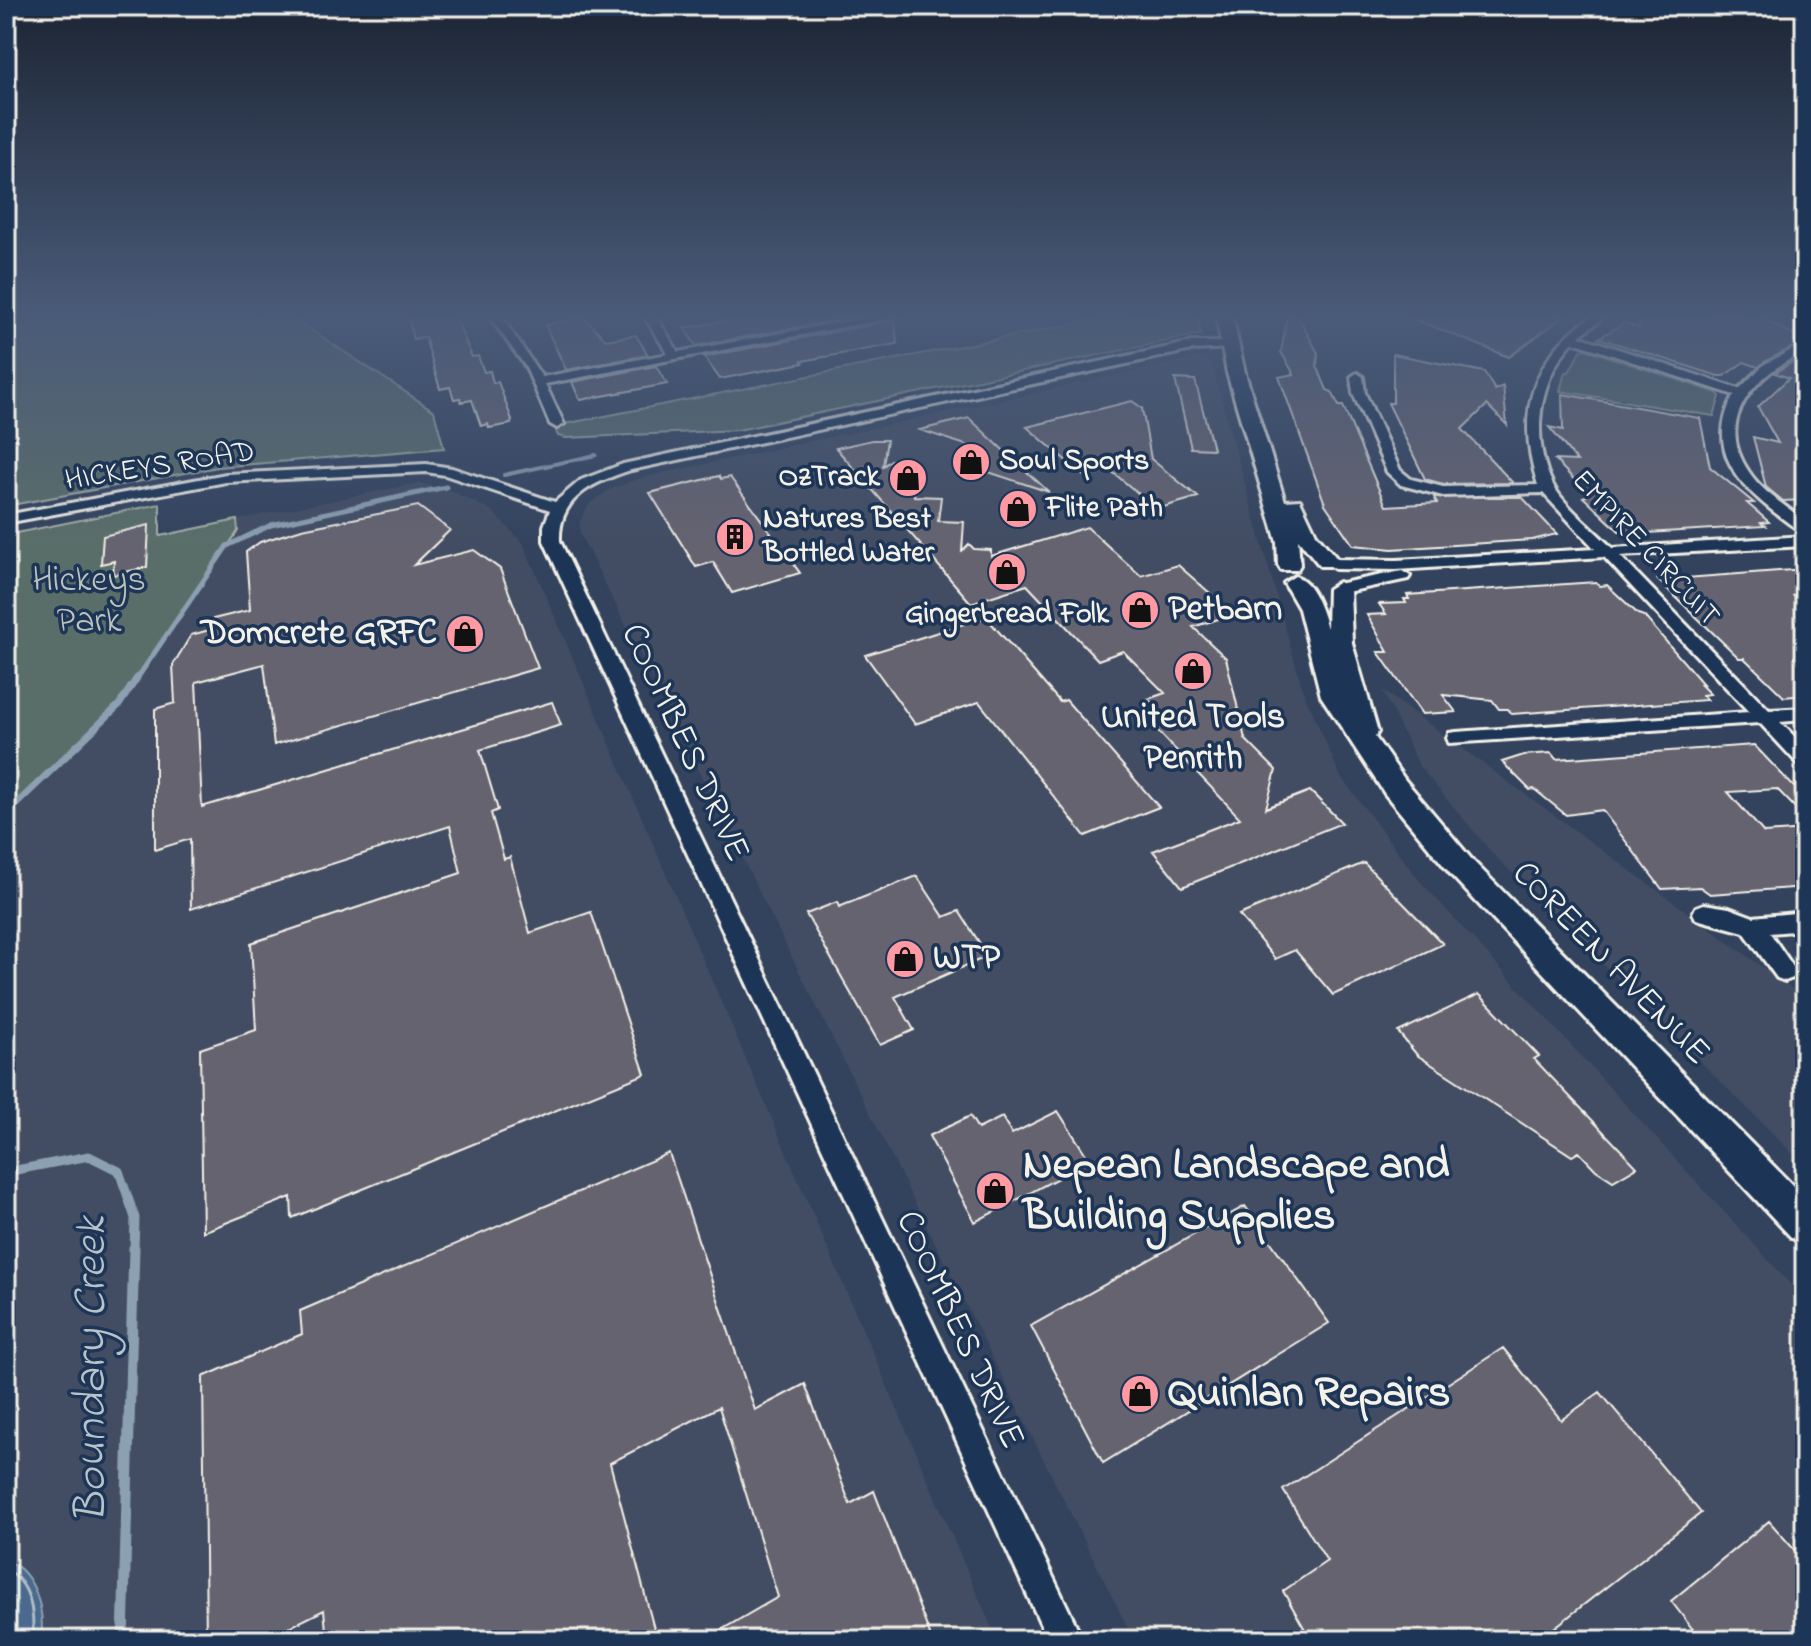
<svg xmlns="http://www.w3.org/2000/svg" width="1811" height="1646" font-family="'Indie Flower',sans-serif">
<rect width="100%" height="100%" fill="#33435e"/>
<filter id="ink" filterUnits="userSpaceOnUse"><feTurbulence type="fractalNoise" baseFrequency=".0125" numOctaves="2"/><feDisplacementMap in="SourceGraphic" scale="16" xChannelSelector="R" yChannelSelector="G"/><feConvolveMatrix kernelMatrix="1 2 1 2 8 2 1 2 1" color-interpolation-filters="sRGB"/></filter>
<g filter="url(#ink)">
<path fill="#424d63" d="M1198,358L1211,362L1303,691L1341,777L1419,880L1805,1300V1640H1134L580,534V521L590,503L609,490L640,478Z
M419,483L450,490L492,511L523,543L997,1640H6V814L119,705L237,531V520Z
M1382,690L1805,998V1166L1493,854L1420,767Z"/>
<path fill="#5a6e69" stroke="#a7b0a8" stroke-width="2" d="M6,316H290L434,411L444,448L218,467L6,506Z
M1114,316H1197L1201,334L738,430L566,438L558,436L554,426Z
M1585,349L1717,393L1720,396L1714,416L1560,391L1565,372H1569L1581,350Z
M160,504V536L237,520L238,531L119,705L6,814V535Z"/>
<path fill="#486a8e" stroke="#8da0b2" stroke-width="2" d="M6,1560C36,1572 45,1611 41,1640H6Z"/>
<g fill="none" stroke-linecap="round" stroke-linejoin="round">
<path stroke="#afbbc4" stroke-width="3" d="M6,1569C32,1584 34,1613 33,1640"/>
<path stroke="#8da0b2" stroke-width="4" d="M504,475L596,455"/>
<path stroke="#8da0b2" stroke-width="5" d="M136,680L227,546L271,525L446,487"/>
<path stroke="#8da0b2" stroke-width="7" d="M6,814L119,705L137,678"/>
<path stroke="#8da0b2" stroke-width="9" d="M6,1172L89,1156L119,1171L135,1218L134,1250"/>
<path stroke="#8da0b2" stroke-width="11" d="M123,1640L134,1248"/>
</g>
<path fill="#656370" stroke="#f4f1e8" stroke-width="2" d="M408,316H455L472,357L478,356L484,372L490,371L493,383L498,382L512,420L511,424L489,428L488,424L481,426L472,400L461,402L460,398L454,399L450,387L440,389L425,337L413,339Z
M753,316H858L696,346L684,328Z
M1287,316H1298L1318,353L1317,366L1327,390L1332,392L1339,406H1343L1386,506L1437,503L1434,497H1522L1557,534L1532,540L1392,549L1353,545L1325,504L1279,377L1294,374L1281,352Z
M1406,316H1564L1509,357Z
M1641,316H1758L1804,340L1758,367L1744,362L1724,376H1718L1599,338L1624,323L1639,328Z
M584,317L606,340L636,335L648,355L566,370L545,325Z
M895,320L897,344L802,361L803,363L720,379L704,357Z
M1393,354L1484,372L1495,390L1503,386L1507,425L1487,405L1462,429L1513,483L1443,484L1425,479L1388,403H1393Z
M1805,354V500L1783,501L1766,487L1753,437L1778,443L1758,407L1789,378L1775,373Z
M656,366L667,384L580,400L572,382Z
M1175,379L1195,380L1213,449L1191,448Z
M1562,394L1700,418L1710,467L1754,503H1747L1769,522L1761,523L1765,526L1630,534L1626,531H1619L1583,497L1589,495L1555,460L1577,461L1549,427L1563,430Z
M1132,401L1142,408L1151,459L1198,497L1157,509L1110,470L1085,477L1027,427Z
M969,418L1016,462L1049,492L958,462L978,449L920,430Z
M872,440H887L883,466L891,460L902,472H918L914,496L941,497L938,521L964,522L962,551L969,544L974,549L991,550V556L1087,527L1141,576L1178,565L1234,614L1193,627L1226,658L1245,739L1276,770L1266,808L1310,791L1342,823L1182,887L1153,851L1240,818L1153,726L1168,720L1148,699L1165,693L1123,651L1098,660L1027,585L971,603L836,448Z
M719,476L721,479L730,477L800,573L732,593L713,562L696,567L650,493Z
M418,506L450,530L414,565L474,550L500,569L538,668L274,745L264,664L196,682L202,807L552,702L561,725L480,750L498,810L491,813L504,859L510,857L530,933L591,912L645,1074L292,1218L291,1197L203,1232L200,1049L256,1030L251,943L461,873L450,826L191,909L190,839L155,850V709L175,703L173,665L191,635L213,629V619L250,610L246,552L260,542L302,529Z
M149,525L147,567L113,575L114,561L101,564L103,536Z
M1805,569V596H1794L1805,606V695L1784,697L1744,658H1739L1658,580Z
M1596,582L1600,586L1607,585L1638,614L1644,616L1703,684H1700L1710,694L1702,695L1707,700L1512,714L1508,709H1499L1492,700L1443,695L1456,712L1422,714L1378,652H1388L1367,615L1386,614L1379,604L1406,603L1404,599H1409L1407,595Z
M986,617L1060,702L1066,700L1159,807L1085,836L979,702L915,724L865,655Z
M1754,745L1794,787L1805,786V818L1777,789L1728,792L1764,833L1805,830V887L1710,894L1700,887L1662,889L1602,810L1566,815L1534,789L1530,790L1502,762L1524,755L1551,753L1556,759Z
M1364,863L1443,944L1333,995L1295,950L1275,959L1239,915Z
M917,876L944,917L959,911L988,956L895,997L914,1030L880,1045L806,914L837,902L839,907Z
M1479,994L1539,1056L1534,1059L1637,1167L1613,1181L1596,1170L1579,1152L1572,1156L1417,1055L1398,1032Z
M1058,1111L1090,1161L975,1222L929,1136L970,1116L978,1129L1002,1117L1012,1134Z
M669,1153L755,1410L805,1384L850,1504L874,1491L932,1640H704L778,1597L719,1407L610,1463L657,1640H327L324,1610L264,1640H206L203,1377L302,1334L300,1311Z
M1245,1206L1329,1323L1103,1463L1031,1326Z
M1503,1348L1561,1420L1600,1392L1701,1513L1554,1628L1562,1640H1311L1283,1591L1327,1561L1283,1490Z
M1769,1521L1805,1562V1640H1701L1671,1601Z"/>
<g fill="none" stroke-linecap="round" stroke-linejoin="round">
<defs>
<path id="street" d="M489,316H501L542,377L668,354L644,316H656L678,352L875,316H900L545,384L564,424L557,428L550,424L526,367Z
M1592,316H1605L1579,336L1739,389L1765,364L1805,343V351C1757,374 1712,418 1749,472C1762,492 1786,506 1805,521V532C1794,529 1784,519 1774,512C1733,480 1707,446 1734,395L1573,342C1538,379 1530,439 1553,485C1563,505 1596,531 1612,548L1805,536V546L1620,556L1769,710L1805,708V720L1780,722L1805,747V766L1798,764L1760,723L1449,743L1447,738L1449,733L1456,732L1749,712L1604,557L1396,570L1335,569L1327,564L1335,559L1396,560L1595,549L1543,493L1443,496L1401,485L1387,472L1353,393L1351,377L1357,373L1363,377L1365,393L1400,470L1411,479L1443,487L1538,485C1515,414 1531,358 1592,316Z
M1798,316H1805V320Z
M1192,342H1231L1237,345L1231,348L1192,350L631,470C594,482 558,497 560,541L1083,1640H1048L544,541V526L550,510L445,475L426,472L226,482L6,523V515L226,474L426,464L452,468L555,502L581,480L623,464Z
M1402,571L1410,576L1408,579L1342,593L1334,588L1342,583Z
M1704,904L1729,908L1753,917L1805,912V930L1770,933L1796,971L1793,978L1785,981L1777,978L1744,932L1696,919L1693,913L1696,907Z"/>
<path id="secondary" d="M1216,316H1232L1245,373L1285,501L1300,500L1316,534L1339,561L1336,566H1320L1298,539L1300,565L1297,570H1281L1278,565L1277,542L1227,373Z
M1295,576C1313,581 1322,611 1327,628L1328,589L1339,582L1350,589L1352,643L1378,732L1375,737L1405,780L1473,861L1805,1198V1244L1792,1238L1453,877L1385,794L1321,696L1299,609L1284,583Z"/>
</defs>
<use href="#street" stroke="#f4f1e8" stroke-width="6"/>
<use href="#secondary" stroke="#f4f1e8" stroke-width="6"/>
<use href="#street" fill="#1d3557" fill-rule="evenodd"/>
<use href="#secondary" fill="#1d3557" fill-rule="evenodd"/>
</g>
</g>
<linearGradient id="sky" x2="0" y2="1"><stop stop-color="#1c2534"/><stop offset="0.58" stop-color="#4a5b79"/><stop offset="1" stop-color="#4a5b79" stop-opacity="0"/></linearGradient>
<rect width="1811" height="546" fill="url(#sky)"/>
<defs>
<symbol id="shop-disc" viewBox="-11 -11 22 22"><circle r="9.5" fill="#ff9aa2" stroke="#1d3557"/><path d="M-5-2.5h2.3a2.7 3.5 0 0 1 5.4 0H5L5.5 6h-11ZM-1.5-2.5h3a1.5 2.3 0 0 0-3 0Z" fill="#111"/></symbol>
<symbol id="building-disc" viewBox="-11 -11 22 22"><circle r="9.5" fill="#ff9aa2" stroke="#1d3557"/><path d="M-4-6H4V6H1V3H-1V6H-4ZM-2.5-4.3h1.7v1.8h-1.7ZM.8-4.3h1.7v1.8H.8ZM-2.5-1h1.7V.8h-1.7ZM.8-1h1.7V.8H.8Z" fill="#111"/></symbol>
</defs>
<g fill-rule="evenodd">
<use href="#shop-disc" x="949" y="440" width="44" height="44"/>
<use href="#shop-disc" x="886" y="456" width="44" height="44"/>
<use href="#shop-disc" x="996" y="487" width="44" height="44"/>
<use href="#building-disc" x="713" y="515" width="44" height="44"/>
<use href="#shop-disc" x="985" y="550" width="44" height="44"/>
<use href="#shop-disc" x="1118" y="588" width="44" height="44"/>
<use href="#shop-disc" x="443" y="612" width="44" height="44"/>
<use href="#shop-disc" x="1171" y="649" width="44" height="44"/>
<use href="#shop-disc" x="883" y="937" width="44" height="44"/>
<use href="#shop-disc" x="973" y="1169" width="44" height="44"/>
<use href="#shop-disc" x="1118" y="1372" width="44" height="44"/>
</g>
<g text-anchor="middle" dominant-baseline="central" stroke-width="7" stroke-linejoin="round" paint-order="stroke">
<g font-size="30" font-weight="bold" fill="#f4f1e8" stroke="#1d3557" text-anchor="start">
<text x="999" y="462">Soul Sports</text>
<text x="880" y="478" text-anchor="end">OzTrack</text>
<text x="1046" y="509">Flite Path</text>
<text x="763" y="520">Natures Best<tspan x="763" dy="34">Bottled Water</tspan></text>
<text x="1007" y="615" text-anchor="middle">Gingerbread Folk</text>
</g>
<g font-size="30" fill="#f4f1e8" stroke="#1d3557">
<text transform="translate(160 467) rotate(-9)">HICKEYS ROAD</text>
<text transform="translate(1645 549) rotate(47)">EMPIRE CIRCUIT</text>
</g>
<g font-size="36" fill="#bec3bc" stroke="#1d3557">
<text x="89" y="581">Hickeys<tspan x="89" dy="41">Park</tspan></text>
</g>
<g font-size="36" font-weight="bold" fill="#f4f1e8" stroke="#1d3557" text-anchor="start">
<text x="1168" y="610">Petbarn</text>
<text x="437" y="634" text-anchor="end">Domcrete GRFC</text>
<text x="1193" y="718" text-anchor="middle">United Tools<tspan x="1193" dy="41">Penrith</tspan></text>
<text x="933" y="959">WTP</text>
</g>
<g font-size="36" fill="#f4f1e8" stroke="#1d3557">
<text transform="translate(684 743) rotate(65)">COOMBES DRIVE</text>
<text transform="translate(1610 964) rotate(46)">COREEN AVENUE</text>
<text transform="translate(959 1330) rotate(65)">COOMBES DRIVE</text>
</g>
<g font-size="44" font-weight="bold" fill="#f4f1e8" stroke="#1d3557" text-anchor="start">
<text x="1023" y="1166">Nepean Landscape and<tspan x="1023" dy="51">Building Supplies</tspan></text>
<text x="1168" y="1394">Quinlan Repairs</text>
</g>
<g font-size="46" font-style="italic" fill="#b8c2c8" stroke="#1d3557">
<text transform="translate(92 1370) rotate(-90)">Boundary Creek</text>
</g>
</g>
<rect width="1811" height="1646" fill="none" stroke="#1d3557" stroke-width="32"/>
<rect x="16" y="16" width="1779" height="1614" fill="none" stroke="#f4f1e8" stroke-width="3" filter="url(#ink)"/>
</svg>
